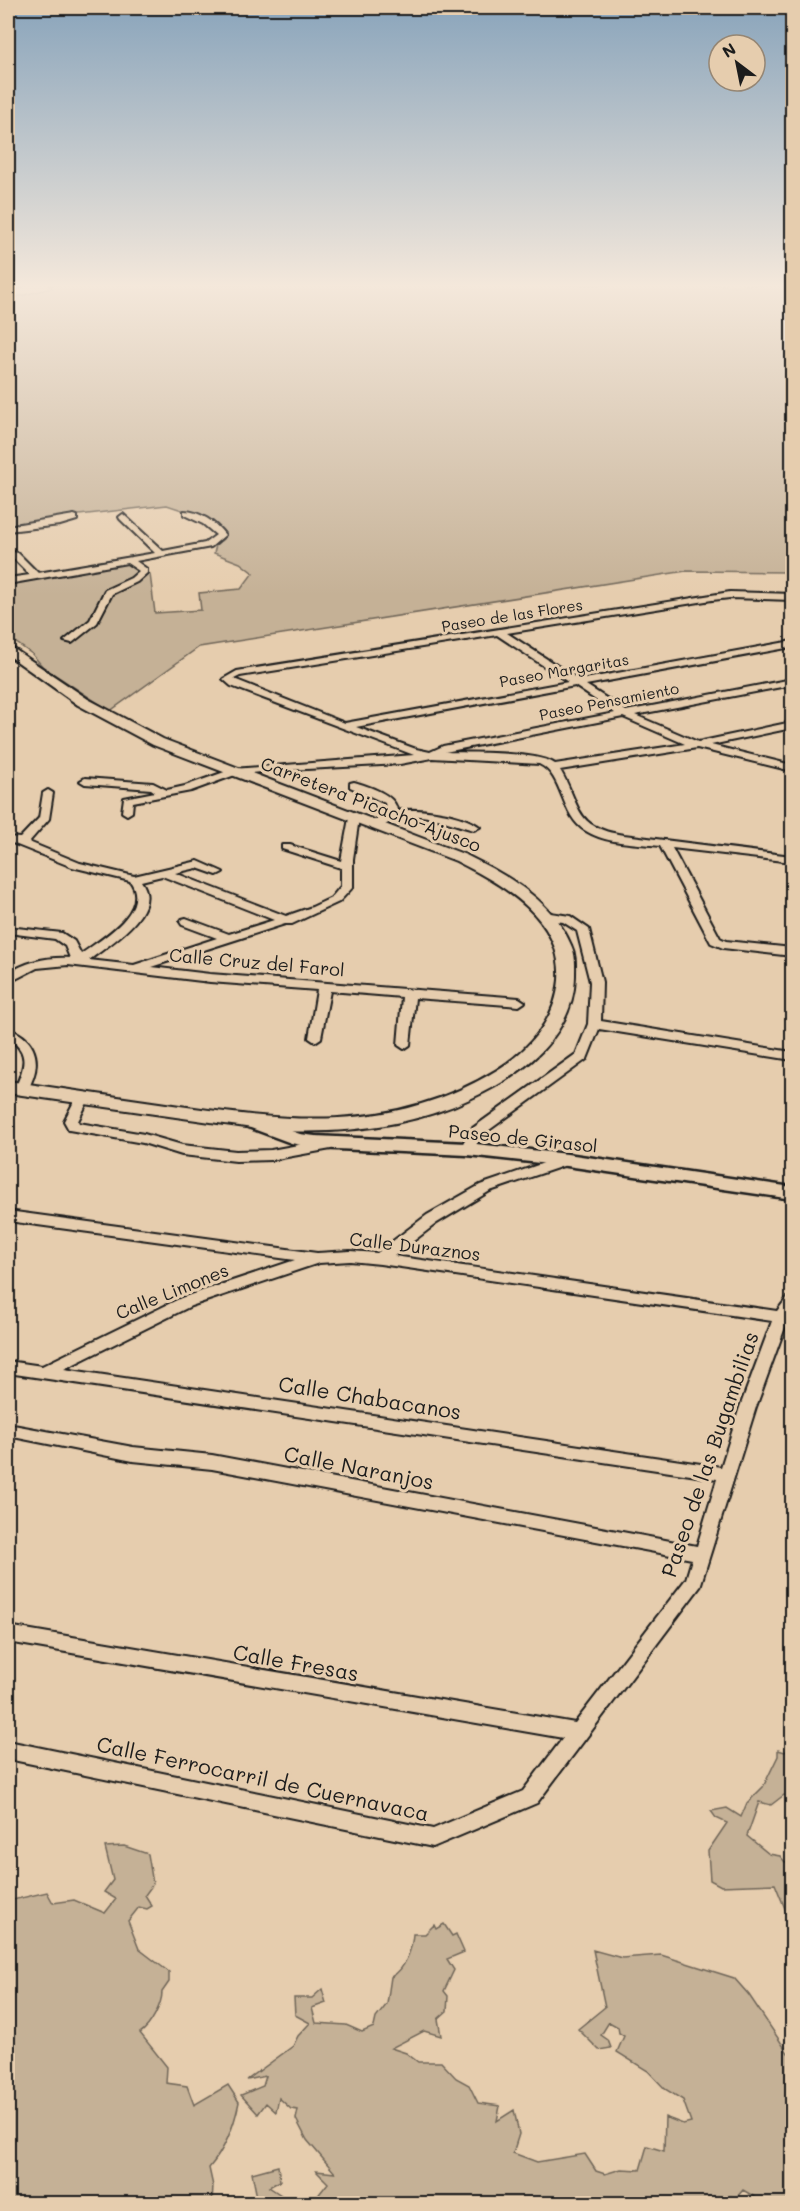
<svg xmlns="http://www.w3.org/2000/svg" width="800" height="2211" font-family="Mali,sans-serif">
<rect width="100%" height="100%" fill="#e6cdae"/>
<filter id="ink" filterUnits="userSpaceOnUse"><feTurbulence type="fractalNoise" baseFrequency=".0167" numOctaves="2"/><feDisplacementMap in="SourceGraphic" scale="12" xChannelSelector="R" yChannelSelector="G"/><feConvolveMatrix kernelMatrix="1 2 1 2 8 2 1 2 1" color-interpolation-filters="sRGB"/></filter>
<g filter="url(#ink)">
<path fill="#c5b196" stroke="#706659" stroke-width="1.5" d="M48,285H792V572L686,571L199,647L110,711L43,667L32,654L8,637V583L124,563H130L150,574L155,613L201,610L199,593L241,589L253,573L240,563L214,553L216,545L223,539L224,532L209,519L167,505L70,516L8,527V299L52,288Z
M792,1746V1797L784,1795L771,1805L759,1802L747,1836L769,1854L780,1856L785,1862L792,1861V1934L789,1932L786,1911L775,1884L721,1886L710,1880L708,1851L727,1823L716,1818L711,1811L727,1808L741,1817L747,1803L763,1787L778,1756V1750L785,1752Z
M124,1846L148,1854L153,1884L145,1895L152,1906L147,1909L139,1907L128,1921L139,1949L169,1972V1982L162,1992C162,2004 151,2026 140,2033L167,2067L166,2083L187,2086L194,2105L228,2085L239,2102C234,2127 226,2148 209,2168L213,2186L212,2203H8V1901L47,1892L53,1903L74,1900L105,1913L116,1899L104,1892L113,1880L105,1847Z
M444,1924L452,1936L456,1934L464,1952L447,1959L454,1970L444,1991L448,1996L447,2011L438,2019L441,2036L424,2031L391,2048L406,2053L418,2062H441L456,2078L469,2085L478,2103L500,2106L497,2121L514,2110L519,2134L513,2153L537,2162L585,2154L596,2171L605,2174L621,2169L640,2170L647,2146L664,2151L665,2117L683,2124L691,2122L683,2100L665,2089L648,2071L617,2052L624,2036L619,2033L618,2027L609,2022L601,2035L608,2040L611,2048L599,2050L578,2029L605,2007L593,1950L622,1958L661,1955L734,1978L749,1995L788,2053H792V2203H765L743,2190L736,2198L731,2196L730,2204L312,2203L328,2183L316,2171L335,2173L307,2140L296,2119L298,2110L291,2109L279,2098L276,2112L266,2103L258,2114L241,2095L263,2086L266,2076L247,2080L293,2046L298,2036L310,2023L295,2015L294,1998H312L322,1989L326,2003L312,2008L316,2023L346,2025L362,2032L374,2027L376,2018L387,2004L391,1977C405,1970 412,1949 413,1934H425L434,1925L436,1929Z
M278,2166L280,2181L269,2187L281,2195L278,2203H250L257,2197L252,2173Z"/>
<g fill="none" stroke-linecap="round" stroke-linejoin="round">
<defs>
<path id="minor" d="M15,285H25L8,292V288Z
M184,511C200,511 216,523 225,535L211,547L136,561L147,569V573L137,582L112,594L97,623L72,643L64,641L90,620L105,590L131,578L139,571L127,563L8,584V578L30,575L12,557L8,556V551L18,553L38,573L155,553L120,519L119,517L123,514L163,551L205,543L216,535L203,524L184,515Z
M74,515L77,516V520L60,525L8,531V526Z
M730,592L792,594V600L730,598L712,600L507,633L579,680L792,641V647L586,685L626,711L792,679V685L635,715L698,742L792,722V728L711,745L792,765V771L697,748L560,770C582,806 572,827 624,835L792,856V862L672,848L720,938L726,941L792,948V956L723,948L711,943L660,846C636,843 607,844 586,831C560,816 564,775 539,764L432,758L400,764L269,771L235,775L191,791L133,802L132,812L127,815L122,812L124,798L155,792L151,789L85,784L80,781L85,778L153,783L167,790L185,786L233,769L414,755L231,686L223,679L237,671ZM497,635L568,682L345,723L234,679L240,676ZM575,686L615,713L443,746L430,752L416,749L356,727ZM623,717L685,744L555,764C539,751 468,753 445,752Z
M354,782C368,786 397,795 397,811C417,807 464,814 480,827L474,830C453,825 432,814 409,816C396,817 382,830 369,827V823L387,814L385,803L350,787V783Z
M48,790L53,793L49,819L29,842L80,863L134,876L198,861L223,872L217,875L197,868L175,873L286,916L312,907L331,898L341,886V868L282,849V845H290L341,861L349,818L354,815L359,818L353,859V887L339,902L292,924H285L151,967L210,974L519,998L525,1002L519,1006L415,998L410,1045L404,1049L398,1045L402,997L330,991L321,1038L315,1042L309,1038L317,990L210,982L68,965L37,968L8,983V974C26,961 48,957 70,958L65,946L55,939L8,933V927L62,933L74,941L81,954C100,940 152,910 130,881L72,867L12,843H8V837L20,838L39,818L43,793ZM162,876L274,920L229,934L186,918L182,919L180,922L182,925L217,938L134,965L89,960C110,944 164,911 141,881Z
M544,912L570,916L589,929L602,982L601,1021L792,1052V1060L599,1029L587,1059L481,1136L472,1152H462L460,1149L470,1130L576,1054L588,1024L590,982L577,931L563,922L540,919L538,916Z
M8,1029C32,1036 41,1056 33,1078C30,1085 29,1091 22,1093L15,1089C24,1067 31,1053 8,1038Z
M83,1093L90,1097L78,1121L79,1123L144,1134L182,1145L236,1151L271,1150L331,1139L338,1144L331,1149L271,1160L236,1161L182,1155L143,1143L69,1130L64,1121L78,1094Z
M567,1155L574,1160L572,1163L490,1191L437,1223L394,1256L777,1311L787,1298L792,1296V1313L788,1319L756,1407L700,1587L537,1803L433,1847L8,1759V1741L433,1829L523,1791L563,1738L8,1642V1626L575,1723L686,1579L692,1559L212,1469L133,1461L8,1436V1424L133,1447L212,1455L697,1546L717,1479L8,1373V1361L42,1366L181,1298L295,1260L8,1221V1211L317,1253L350,1251L377,1253L427,1215L480,1185ZM350,1261L380,1264L772,1321L740,1407L721,1467L64,1369L191,1306L319,1263Z"/>
<path id="tertiary" d="M254,1118L300,1134L315,1136L467,1143L567,1154L792,1187V1199L567,1166L467,1155L315,1148L291,1143L248,1127L246,1123L248,1119Z"/>
<path id="secondary" d="M8,645L88,699L163,739L466,855C507,875 553,901 571,945C576,955 575,966 575,976C574,1036 521,1076 472,1098C409,1128 335,1135 267,1130L8,1093V1081C61,1089 113,1096 166,1104C283,1121 390,1136 497,1070C529,1050 556,1019 559,980C563,919 504,885 456,861L153,745L78,705L8,655Z"/>
</defs>
<use href="#minor" stroke="#1c1c1c" stroke-width="4"/>
<use href="#tertiary" stroke="#1c1c1c" stroke-width="5"/>
<use href="#secondary" stroke="#1c1c1c" stroke-width="4"/>
<use href="#minor" fill="#e6cdae" fill-rule="evenodd"/>
<use href="#tertiary" fill="#e6cdae" fill-rule="evenodd"/>
<use href="#secondary" fill="#e6cdae" fill-rule="evenodd"/>
</g>
</g>
<linearGradient id="sky" x2="0" y2="1"><stop stop-color="#89a4bb"/><stop offset="0.48" stop-color="#f4e8db"/><stop offset="1" stop-color="#f4e8db" stop-opacity="0"/></linearGradient>
<rect width="800" height="595" fill="url(#sky)"/>
<g text-anchor="middle" dominant-baseline="central" stroke-width="6" stroke-linejoin="round" paint-order="stroke">
<g font-size="15" fill="#1c1c1c" stroke="#e6cdae">
<text transform="translate(512 615) rotate(-9)">Paseo de las Flores</text>
<text transform="translate(564 670) rotate(-10)">Paseo Margaritas</text>
<text transform="translate(609 701) rotate(-11)">Paseo Pensamiento</text>
</g>
<g font-size="18" fill="#1c1c1c" stroke="#e6cdae">
<text transform="translate(371 804) rotate(21)">Carretera Picacho-Ajusco</text>
<text transform="translate(257 962) rotate(5)">Calle Cruz del Farol</text>
<text transform="translate(523 1138) rotate(6)">Paseo de Girasol</text>
<text transform="translate(415 1246) rotate(7)">Calle Duraznos</text>
<text transform="translate(172 1291) rotate(-22)">Calle Limones</text>
</g>
<g font-size="21" fill="#1c1c1c" stroke="#e6cdae">
<text transform="translate(370 1397) rotate(9)">Calle Chabacanos</text>
<text transform="translate(709 1454) rotate(-71)">Paseo de las Bugambilias</text>
<text transform="translate(359 1467) rotate(11)">Calle Naranjos</text>
<text transform="translate(296 1662) rotate(10)">Calle Fresas</text>
<text transform="translate(263 1778) rotate(12)">Calle Ferrocarril de Cuernavaca</text>
</g>
</g>
<rect width="800" height="2211" fill="none" stroke="#e6cdae" stroke-width="30"/>
<rect x="15" y="15" width="770" height="2181" fill="none" stroke="#1c1c1c" stroke-width="2" filter="url(#ink)"/>
<g transform="translate(737 63) rotate(328)"><circle r="28" fill="#e6cdae" stroke="#958674" stroke-width="1.5"/>
<path d="M0-4.5L10 22L0 15L-10 22Z" fill="#1c1c1c"/>
<text y="-9" font-size="16" font-weight="bold" text-anchor="middle" fill="#1c1c1c">N</text>
</g>
</svg>
